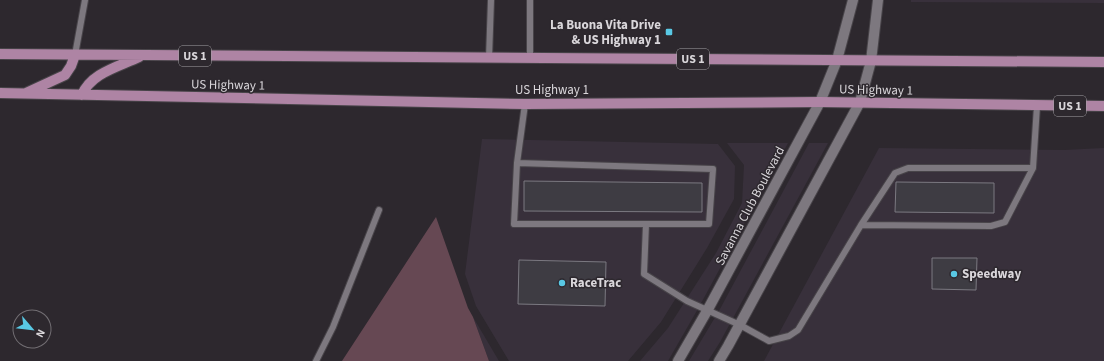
<svg xmlns="http://www.w3.org/2000/svg" width="1104" height="361" font-family="'Source Sans 3',sans-serif">
<rect width="100%" height="100%" fill="#2d282e"/>
<path fill="#38303b" d="M911,0H1104V3L911,2Z
M482,139L718,144L735,166L734,199L707,248L661,322L628,361H509L476,306L465,274Z
M727,143H788L699,307L668,361H640L668,328L716,253L742,203L744,165Z
M809,143H828L720,342L708,361H689L720,309Z
M879,148L1064,150L1104,148V361H764Z
M473,317L499,361H489Z"/>
<path fill="#664853" d="M436,217L468,308L473,317L489,361H342Z"/>
<path fill="#3e3c43" stroke="#7b7981" d="M524,181L702,183V212L524,211Z
M896,182L994,183V213L895,212Z
M932,258H977L976,290L932,289Z
M519,260L606,262L605,306L518,304Z"/>
<g fill="none" stroke-linecap="round" stroke-linejoin="round">
<defs>
<path id="service" d="M530,0V59
M75,55L85,0
M489,58L491,0
M525,104L517,163L713,169L709,224H646L644,274L687,301L740,325L769,341L789,336L798,330L861,225L991,226L1005,222L1033,168L1037,106
M517,163L514,224H646
M861,225L895,173L908,168H1033
M316,361L333,327L379,210"/>
<path id="minor" d="M837,60L853,0
M871,61L878,0"/>
<path id="tertiary" d="M678,361L707,311L820,102L837,60
M719,361L728,346L860,102L871,61"/>
<path id="primary" d="M0,54L1104,62
M0,93L525,104L820,102L1104,106
M26,93L65,75L71,66L75,55
M82,95C91,73 118,67 139,57"/>
</defs>
<use href="#service" stroke="#484449" stroke-width="8"/>
<use href="#minor" stroke="#484449" stroke-width="12"/>
<use href="#tertiary" stroke="#484449" stroke-width="12"/>
<use href="#primary" stroke="#484449" stroke-width="12"/>
<use href="#service" stroke="#7d787f" stroke-width="6"/>
<use href="#minor" stroke="#7d787f" stroke-width="10"/>
<use href="#tertiary" stroke="#7d787f" stroke-width="10"/>
<use href="#primary" stroke="#ae84a4" stroke-width="10"/>
</g>
<g fill="#59c8e4" stroke="#2d282e" stroke-width="1.5">
<rect x="665" y="28" width="8" height="8" rx="2"/>
<circle cx="954" cy="274" r="4"/>
<circle cx="562" cy="283" r="4"/>
</g>
<g text-anchor="middle" dominant-baseline="central" stroke-width="3" stroke-linejoin="round" paint-order="stroke">
<g fill="#2d282e" stroke="#a5a2a6" stroke-width="1">
<rect x="179" y="46" width="32" height="20" rx="3"/>
<rect x="677" y="49" width="32" height="20" rx="3"/>
<rect x="1054" y="96" width="32" height="20" rx="3"/>
</g>
<g font-size="12" font-weight="bold" fill="#d9d6da">
<text x="195" y="56">US 1</text>
<text x="693" y="59">US 1</text>
<text x="1070" y="106">US 1</text>
</g>
<g font-size="13" font-weight="bold" fill="#d9d6da" stroke="#2d282e" text-anchor="start">
<text x="661" y="25" text-anchor="end">La Buona Vita Drive<tspan x="661" dy="15">&amp; US Highway 1</tspan></text>
<text x="962" y="274">Speedway</text>
<text x="570" y="283">RaceTrac</text>
</g>
<g font-size="13" fill="#d9d6da" stroke="#2d282e">
<text transform="translate(228 85) rotate(1)">US Highway 1</text>
<text x="552" y="90">US Highway 1</text>
<text transform="translate(876 90) rotate(1)">US Highway 1</text>
<text transform="translate(750 206) rotate(-62)">Savanna Club Boulevard</text>
</g>
</g>
<g transform="translate(32 329) rotate(118)"><circle r="19" fill="#2d282e" stroke="#726e73"/>
<path d="M0-3L7 15L0 10L-7 15Z" fill="#59c8e4"/>
<text y="-6" font-size="11" font-weight="bold" text-anchor="middle" fill="#d9d6da">N</text>
</g>
</svg>
